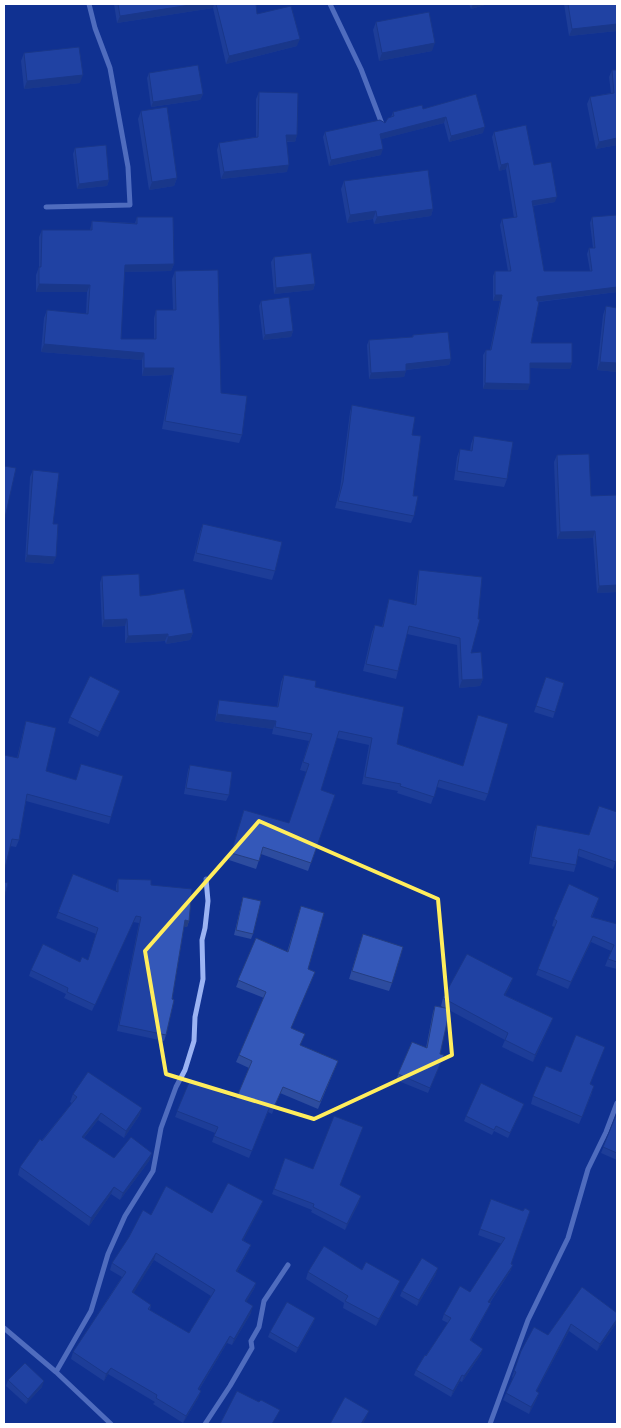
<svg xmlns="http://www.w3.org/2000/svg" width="621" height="1428" font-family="'Titillium Web',sans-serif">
<rect width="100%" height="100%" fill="#103191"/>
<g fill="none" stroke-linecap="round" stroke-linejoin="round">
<path stroke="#9bb3f3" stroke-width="5" d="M330,4L361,69L382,124
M46,207L130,205L128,167L110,68L95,28L89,4
M4,1328L56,1372L111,1424
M56,1372L91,1311L108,1254L125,1216L153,1171L161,1128L176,1087L185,1070L194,1041L195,1017L203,979L202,940L205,928L208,901L206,879
M205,1424L230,1386L252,1348L251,1341L259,1327L264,1301L288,1265
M490,1424L528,1320L568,1238L588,1169L606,1132L617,1103"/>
</g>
<path fill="#2d4c9f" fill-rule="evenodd" d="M114,4H256L257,14L297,46L226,64L213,8L117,23Z
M469,4H488L471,9Z
M564,4H617V31L569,36Z
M376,22L432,51L379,61L373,30Z
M24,53L80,83L24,89L21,61Z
M612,70H617V145L596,149L587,104L590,97L611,93L609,77Z
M149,73L203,94L200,100L151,107L147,78Z
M259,92L297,135L295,142H287V172L221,179L217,150L219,143L256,137V99Z
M476,94L483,133L449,142L444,123L381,139V155L329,166L323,137L325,132L385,123L391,117L393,112L423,109Z
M141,111L177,178L174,186L149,190L138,119Z
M494,132L534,165L555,202L533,206L544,271H590L587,254L589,248H593L590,223L592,217L617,292L539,302L531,343L572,363L570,369L530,368L528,390L483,389V355L486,350H490L500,301H493V276L495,271H508L500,225L502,219L514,218L506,169L499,171L492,137Z
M75,148L109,180L107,186L77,189L73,154Z
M344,181L433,209L431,216L374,224L373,219L347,223L341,189Z
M137,217L174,264L171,271L124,272L121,339H154V318L156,310H173L172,279L175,271L221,393L242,435L239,443L162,429L172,375L142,376V360L41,352L44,318L47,310L86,314L87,292H36V275L39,267V237L42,230H90L92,221L135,223Z
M274,257L315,284L313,290L274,294L271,262Z
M261,301L293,331L291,337L263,340L259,306Z
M606,306L617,372L597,370L603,315Z
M413,335L451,359L449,365L406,370L404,377L369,379L367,345L369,340L412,337Z
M352,405L412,435L414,516L411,523L335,508L340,489L350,412Z
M474,436L507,479L504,487L454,480L457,457L460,449L470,451L471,444Z
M557,455L591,496L617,592L597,593L593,538L557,539L554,462Z
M33,470L53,524L56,557L53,564L25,562L30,477Z
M203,524L275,571L272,580L193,561L200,532Z
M419,570L471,653L483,679L480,686L459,688L457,645L407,634L398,671L396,679L363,671L372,632L375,625L382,627L389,599L414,605L417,578Z
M102,576L140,596L193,633L190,640L166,644L165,641L125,643V626L102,627L100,583Z
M284,675L315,687L397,744L463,766L478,715L488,794L485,801L437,787L431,804L397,793L398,791L362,784L369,745L337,738L321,790L335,795L308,871L261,854L256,869L229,860L244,810L289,823L307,772L300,770L309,741L272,734L273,729L215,721L217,707L219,700L277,707L281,682Z
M546,677L564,683L553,718L534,712Z
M120,691L98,737L68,723L70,717Z
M26,721L46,771L76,780L81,764L111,817L109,824L26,801L19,840L16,847L10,846L17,758L24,728Z
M190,765L229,795L226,801L184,794L188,770Z
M537,825L617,857L613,869L578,856L576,865L574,872L529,864L534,832Z
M73,874L116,892V885L118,879L151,885L189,921L187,927L184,926L166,1035L164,1041L117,1031L139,923L133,922L92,1011L64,998L66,994L29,976L31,970L80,962L88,960L96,934L56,918Z
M243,897L253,934L251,939L234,935Z
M597,904L592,917L617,924V969L605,966L611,951L591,942L568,989L536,975L555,927L552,926L554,919Z
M301,906L308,969L291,1028L300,1045L338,1061L318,1109L280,1093L272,1114L268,1112L249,1158L212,1142L215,1133L175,1117L190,1080L236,1099L249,1068L236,1062L264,998L236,987L256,938L287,952Z
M363,934L392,983L389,991L349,979Z
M510,986L505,995L553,1018L550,1025L533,1062L502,1047L505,1040L449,1010L440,1054L444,1055L428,1093L396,1080L412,1042L426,1048L433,1012L435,1006L446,1009L441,1006L443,998Z
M590,1084L592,1093L579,1124L531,1104L533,1096Z
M73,1094L142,1108L139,1116L124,1138L98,1120L84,1138L114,1158L152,1153L149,1161L120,1200L111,1194L89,1226L18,1175L20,1167L72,1103L70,1102Z
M524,1104L508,1138L494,1131L492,1135L464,1121L466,1116Z
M617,1113V1160L601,1153Z
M285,1158L340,1185L359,1202L345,1230L311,1212L312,1210L272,1194Z
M491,1199L523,1211L511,1264V1270L490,1303L488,1309L471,1340L481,1354L462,1382L460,1381L451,1397L414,1375L416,1370L448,1323L442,1320L444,1314L470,1292L502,1244L478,1235Z
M260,1208L243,1240L251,1245L248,1252L237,1272L256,1283L254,1289L246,1302L251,1313L232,1345L227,1343L199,1390L201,1391L198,1398L183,1423L153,1404L155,1402L108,1374L104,1381L71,1359L73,1352L122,1277L110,1270L112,1263L151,1215L212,1213ZM154,1260L211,1296L189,1333L150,1310L151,1305L133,1293Z
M362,1270L397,1288L376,1326L343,1308L344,1303L306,1279L308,1272Z
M436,1274L417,1306L400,1296L402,1291Z
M582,1287L617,1313V1322L597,1351L569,1331L536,1392L539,1393L536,1400L529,1414L503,1400L513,1378L512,1377L521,1351L548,1335Z
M315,1318L313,1323L296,1353L268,1337L270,1332Z
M8,1380L42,1387L26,1404L6,1386Z"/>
<path fill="#243e82" d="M196,4H214L213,8L117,23L120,16Z
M473,4H488L471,9Z
M617,24V31L569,36L572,29Z
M300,39L297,46L226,64L229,56Z
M435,43L432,51L379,61L382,53Z
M83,75L80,83L24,89L27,81Z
M203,94L200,100L151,107L153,102Z
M446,117L444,123L378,140L380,134Z
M485,127L483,133L449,142L451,136Z
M286,135H297L295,142L283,141Z
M617,138V145L596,149L599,142Z
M383,149L381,155L329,166L331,160Z
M508,163L506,169L499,171L501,165Z
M289,165L287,172L221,179L224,172Z
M177,178L174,186L149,190L152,182Z
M109,180L107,186L77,189L79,184Z
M557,197L555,202L530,206L532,201Z
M433,209L431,216L374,224L377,217Z
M376,211L373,219L347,223L350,215Z
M174,264L171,271L122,272L125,265Z
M39,284L90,285L87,292H36Z
M315,284L313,290L274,294L276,288Z
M617,287V292L535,302L537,297Z
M495,295H502L500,301H493Z
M293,331L291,337L263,340L265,335Z
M44,344L144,353L142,360L41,352Z
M451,359L449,365L404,370L406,364Z
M600,362L617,363V372L597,370Z
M530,363H572L570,369L528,368Z
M144,368H174L172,375L142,376Z
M406,371L404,377L369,379L371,373Z
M485,383L530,384L528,390L483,389Z
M595,531L593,538L557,539L560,532Z
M27,555L56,557L53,564L25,562Z
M617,585V592L597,593L599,586Z
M127,619L125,626L102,627L104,620Z
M193,633L190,640L166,644L168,637Z
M168,634L165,641L125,643L128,636Z
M483,679L480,686L459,688L462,680Z
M120,691L118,696L98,737L100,732Z
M217,714L276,721L273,729L215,721Z
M136,916L133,922L92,1011L95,1005Z
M185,920L189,921L187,927L182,926Z
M593,936L591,942L568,989L571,982Z
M513,978L510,986L502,1002L504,995Z
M553,1018L550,1025L533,1062L535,1055Z
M142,1108L139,1116L124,1138L126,1131Z
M101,1113L98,1120L79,1144L82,1137Z
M152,1153L149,1161L120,1200L123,1193Z
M114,1187L111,1194L89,1226L91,1218Z
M361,1196L359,1202L345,1230L347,1224Z
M263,1201L260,1208L240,1247L242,1240Z
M251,1245L248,1252L234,1278L236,1271Z
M156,1253L154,1260L130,1299L132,1292Z
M513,1265L511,1270L486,1308L488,1302Z
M438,1268L436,1274L417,1306L419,1300Z
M400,1281L397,1288L376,1326L379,1319Z
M256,1283L254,1289L243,1308L245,1301Z
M491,1303L488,1309L468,1345L470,1340Z
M253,1306L251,1313L232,1345L234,1339Z
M315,1318L313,1323L296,1353L298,1348Z
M617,1319V1322L597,1351L600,1344Z
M571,1324L569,1331L533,1398L536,1391Z
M230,1336L227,1343L195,1396L198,1389Z
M483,1349L481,1354L462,1382L464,1376Z
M111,1368L108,1374L104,1381L106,1374Z
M462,1375L460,1381L451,1397L453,1391Z
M44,1381L42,1387L26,1404L28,1399Z
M201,1391L198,1398L183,1423L186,1416Z
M539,1393L536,1400L529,1414L531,1407Z
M369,1411L366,1418L363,1424H361Z"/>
<path fill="#3458b9" stroke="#243e82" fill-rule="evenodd" d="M118,4H196L120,16Z
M216,4H256L257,14L291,6L300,39L229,56Z
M568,4H617V24L572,29Z
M429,12L435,43L382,53L376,22Z
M79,47L83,75L27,81L24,53Z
M198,65L203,94L153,102L149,73Z
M612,70H617V138L599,142L590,97L614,93Z
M259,92L298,93L297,135H286L289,165L224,172L219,143L258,137Z
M476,94L485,127L451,136L446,117L380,134L383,149L331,160L325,132L380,120L385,123L388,118L394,116L393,112L422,105L423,109Z
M167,107L177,178L152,182L141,111Z
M526,125L534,165L551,162L557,197L532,201L544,271H592L589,248H595L592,217L617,215V287L537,297V301H539L531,343H572V363H530V384L485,383L486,350H491L502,295H495V271H511L502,219L517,217L508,163L501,165L494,132Z
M106,145L109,180L79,184L75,148Z
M428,170L433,209L377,217L376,211L350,215L344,181Z
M137,217H173L174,264L125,265L121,339H156V310H176L175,271L218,270L221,393L247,396L242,435L165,421L174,368H144V353L44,344L47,310L88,314L90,285L39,284V267H41L42,230H92V221L137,224Z
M311,253L315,284L276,288L274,257Z
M289,297L293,331L265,335L261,301Z
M606,306L617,308V363L600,362Z
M448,332L451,359L406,364V371L371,373L369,340L413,337V335Z
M352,405L415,417L412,435L421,436L413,496H418L414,516L338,501L343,482Z
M474,436L513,442L507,479L457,471L460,449L472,451Z
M589,454L591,496L617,495V585L599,586L595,531L560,532L557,455Z
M4,466L16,468L4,522Z
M33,470L59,473L53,524H58L56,557L27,555Z
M203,524L282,542L275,571L196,553Z
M419,570L482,577L478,619H480L471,653L481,652L483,679L462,680L460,638L409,626L398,671L366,664L375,625L383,627L389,599L416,605Z
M139,574L140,596L150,595L184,589L193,633L168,637V634L128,636L127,619L104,620L102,576Z
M284,675L316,681L315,687L404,707L397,744L463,766L478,715L508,724L488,794L439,780L434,797L400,786L401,784L365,777L372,738L339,731L321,790L335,795L311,863L263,847L259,861L231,853L244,810L289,823L309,764L303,762L312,734L275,727L276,721L217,714L219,700L278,707Z
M90,676L120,691L100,732L70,717Z
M546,677L564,683L555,712L536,706Z
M26,721L56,728L46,771L76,780L81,764L123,776L111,817L27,794L19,840L12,839L4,872V755L18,758Z
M190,765L232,772L229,795L186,788Z
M599,806L617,812V857L616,862L579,849L576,865L531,857L537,825L589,835Z
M73,874L118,892V879L151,880V885L192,889L189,921L185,920L172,999L174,1000L166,1035L119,1025L141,917L136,916L95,1005L67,992L68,988L31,970L43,944L80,962L82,957L88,960L98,928L58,912Z
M4,882L8,883L4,899Z
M569,884L599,898L591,917L617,924V962L608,959L614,945L593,936L571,982L538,969L557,921L554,919Z
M243,897L261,901L253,934L236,930Z
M301,906L324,913L308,969L315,972L291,1028L305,1034L300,1045L338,1061L320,1102L283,1087L274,1107L270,1106L252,1151L214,1136L218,1127L177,1111L190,1080L236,1099L252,1061L239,1055L266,992L238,980L256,938L288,952Z
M363,934L403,947L392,983L352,971Z
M467,954L513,978L504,995L553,1018L535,1055L505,1040L508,1033L443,998Z
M435,1006L450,1009L440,1054L444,1055L430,1088L398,1074L412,1042L427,1048Z
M576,1035L605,1047L590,1084L594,1086L582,1117L533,1096L546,1066L561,1072Z
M88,1072L142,1108L126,1131L101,1113L82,1137L114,1158L131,1137L152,1153L123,1193L114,1187L91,1218L20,1167L40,1139L42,1141L77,1097L73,1094Z
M481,1083L524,1104L510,1133L496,1126L494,1130L466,1116Z
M617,1113V1153L603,1147Z
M334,1116L363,1127L340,1185L361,1196L347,1224L313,1207L314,1204L274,1189L285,1158L313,1169Z
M228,1183L263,1201L242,1240L251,1245L236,1271L256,1283L245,1301L253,1306L234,1339L230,1336L198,1389L201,1391L186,1416L156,1398L157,1395L111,1368L106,1374L73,1352L126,1272L112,1263L129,1237L143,1210L151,1215L166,1186L212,1213ZM156,1253L215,1290L189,1333L148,1309L151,1305L132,1292Z
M491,1199L523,1211L525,1208L530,1211L511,1264L513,1265L488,1302L491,1303L470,1340L483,1349L464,1376L462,1375L453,1391L416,1370L425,1355L426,1356L451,1318L444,1314L460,1286L470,1292L505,1238L480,1229Z
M324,1246L362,1270L366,1262L400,1281L379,1319L345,1301L348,1296L308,1272Z
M422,1258L438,1268L419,1300L402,1291Z
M582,1287L617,1313V1319L600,1344L571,1324L536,1391L539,1393L531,1407L506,1393L516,1372L514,1371L521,1351L534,1327L548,1335Z
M287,1302L315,1318L298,1348L270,1332Z
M25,1363L44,1381L28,1399L8,1380Z
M237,1391L259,1402L261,1400L280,1410L272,1424H220Z
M345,1397L369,1411L361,1424H330Z"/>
<path d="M0 0H621V1428H0ZM259,821L438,899L452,1055L314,1119L166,1074L145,951Z" fill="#103191" fill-opacity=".55" fill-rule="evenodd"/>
<path fill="none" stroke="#ffed5d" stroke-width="4" stroke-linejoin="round" d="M259,821L438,899L452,1055L314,1119L166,1074L145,951Z"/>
<rect width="621" height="1428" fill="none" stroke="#ffffff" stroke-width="10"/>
</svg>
